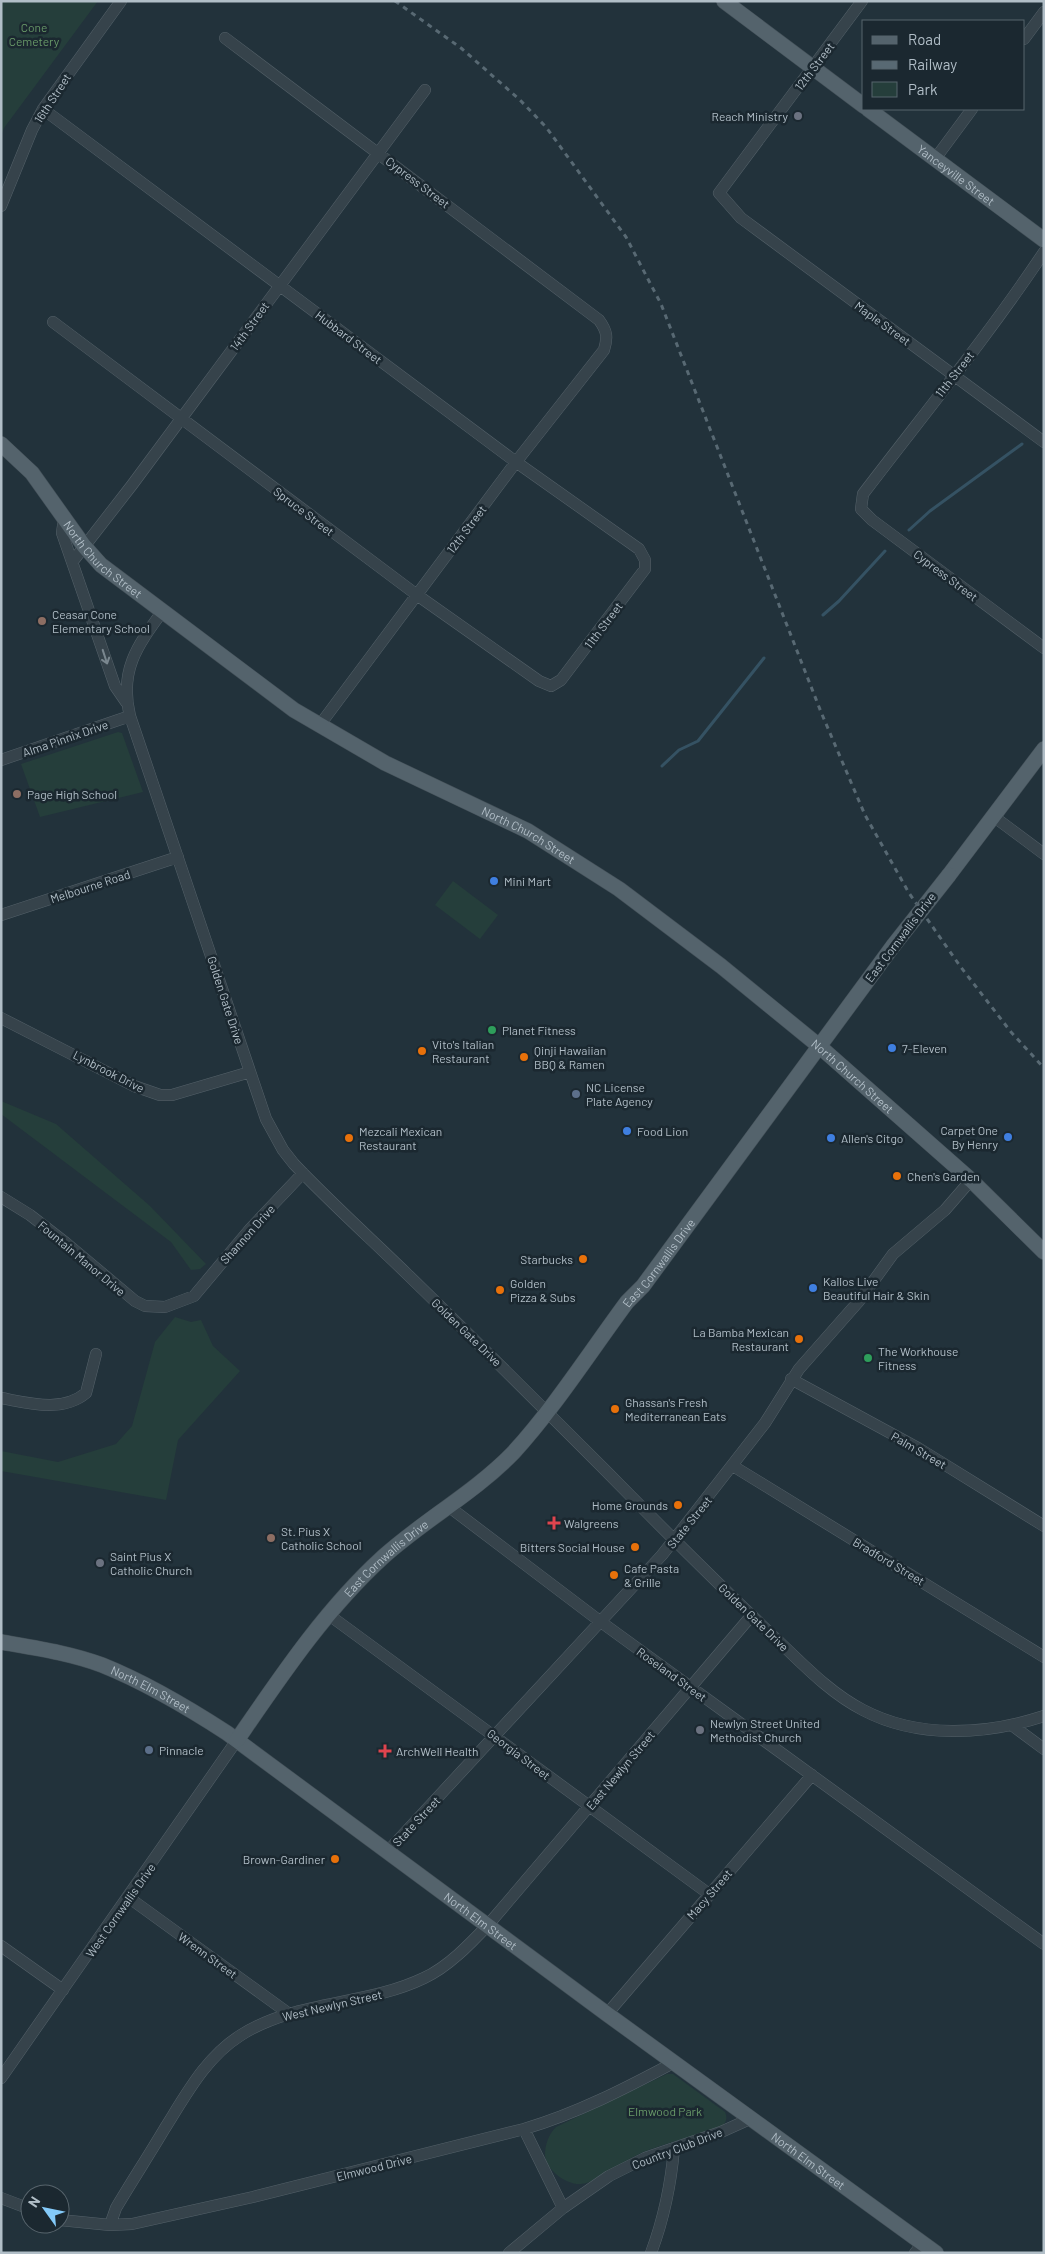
<svg xmlns="http://www.w3.org/2000/svg" width="1045" height="2254" font-family="Barlow,sans-serif">
<rect width="100%" height="100%" fill="#22323b"/>
<path fill="#253e3b" d="M1,1H98L4,128L1,136Z
M118,732L122,733L143,792L40,817L21,764Z
M453,881L498,915L480,939L435,905Z
M1,1101L56,1124L150,1206L206,1264L200,1269L191,1270L171,1242L1,1114Z
M175,1317L191,1322L201,1320L213,1346L240,1371L178,1440L166,1500L1,1471V1451L58,1462L116,1444L132,1426L155,1342Z
M667,2074H673L725,2112C728,2119 726,2123 720,2128C693,2137 664,2143 639,2154C622,2162 599,2182 581,2184C566,2185 546,2170 545,2155C545,2144 549,2134 556,2127Z"/>
<g fill="none" stroke-linecap="round" stroke-linejoin="round">
<path stroke="#355263" stroke-width="3" d="M909,530L930,511L1022,444
M823,615L839,601L885,551
M662,766L679,750L698,741L764,658"/>
<defs>
<path id="minor" d="M862,1L719,193L741,218L1044,442
M225,38L599,320C607,331 608,337 604,350L516,462L319,726
M1024,39L1044,12
M43,109L516,462L639,549L645,560V569L561,680L551,686L539,681L417,595L53,322
M935,159L972,109
M1,206L32,130L43,109L121,1
M1044,252C988,336 924,414 863,494L861,509L872,520L1044,648
M64,518L62,533L115,686L126,702
M73,561L132,485L425,90
M162,612C137,646 119,671 130,716L266,1119L283,1150L294,1164C330,1202 369,1237 406,1273C473,1338 539,1404 605,1470C660,1526 715,1581 772,1635C800,1661 828,1692 863,1710C918,1739 986,1735 1044,1716
M1,760L130,716
M993,816L1044,854
M1,915L178,857
M1,1018L134,1086L160,1095H172L250,1072
M1,1197L30,1215L66,1243L135,1301L145,1306L165,1307L194,1296L250,1229L303,1173
M791,1379L918,1448L1044,1526
M1,1398C29,1403 62,1413 86,1393L96,1354
M733,1466L1044,1657
M448,1506L601,1622L1044,1944
M329,1615L709,1894
M1013,1726L1044,1749
M388,1851L662,1555L765,1423L799,1369L859,1301L893,1254L945,1210L971,1180
M128,1897L288,2013
M1,1946L63,1990
M607,2014L812,1775
M1,2078L237,1740
M524,2129L563,2208
M1,2198L30,2209
M60,2220L110,2225L132,2224L253,2197L524,2129C578,2113 626,2088 675,2062
M110,2225L116,2208C132,2181 149,2155 165,2128C187,2093 206,2057 241,2035C296,2000 366,2006 424,1978C448,1967 470,1944 488,1925L752,1615
M509,2253L563,2208L609,2176L645,2158L721,2132L752,2118
M651,2253C664,2218 671,2185 674,2148
M915,2253L923,2243"/>
<g id="major">
<path d="M724,1L864,106"/>
<path id="s1" d="M868,109L1044,240"/>
<path id="s2" d="M1,444L32,473L84,546L101,565L294,710L385,763L528,831L619,889L721,966L819,1046L971,1180L1044,1252"/>
<path d="M949,875L1044,749"/>
<path id="s3" d="M1,1642C35,1648 70,1653 102,1665C147,1683 187,1707 227,1733L607,2014L936,2253"/>
<path id="s4" d="M237,1740C281,1676 325,1610 383,1557C424,1520 474,1493 513,1453C555,1407 590,1352 627,1302L643,1286L893,946"/>
</g>
</defs>
<use href="#minor" stroke="#546169" stroke-width="12"/>
<use href="#major" stroke="#424f57" stroke-width="16"/>
<use href="#minor" stroke="#36434b" stroke-width="11"/>
<use href="#major" stroke="#54636c" stroke-width="15"/>
<path stroke="#586973" stroke-width="3" stroke-dasharray="5 5" stroke-linecap="butt" d="M395,1L461,48L520,100L546,127L626,237L661,304L821,712L865,815L909,893L960,966L1011,1032L1044,1068"/>
<defs>
<path id="major-bridge" d="M893,946L949,875"/>
</defs>
<use href="#major-bridge" stroke="#424f57" stroke-width="16" stroke-linecap="butt"/>
<use href="#major-bridge" stroke="#54636c" stroke-width="15"/>
</g>
<defs><path id="oneway-shaft" d="M-6 0H5M1.5-3L5.5 0L1.5 3" fill="none" stroke-width="1.6" stroke-linecap="round" stroke-linejoin="round" transform="scale(1.25)"/></defs>
<use stroke="#7a878f" href="#oneway-shaft" transform="translate(105 657) rotate(72)"/>
<g fill="#6b7280" stroke="#1b2830" stroke-width="2">
<circle cx="798" cy="116" r="5"/>
<circle cx="100" cy="1563" r="5"/>
<circle cx="700" cy="1730" r="5"/>
</g>
<g fill="#8d6e63" stroke="#1b2830" stroke-width="2">
<circle cx="42" cy="621" r="5"/>
<circle cx="17" cy="794" r="5"/>
<circle cx="271" cy="1538" r="5"/>
</g>
<g fill="#3f7fe0" stroke="#1b2830" stroke-width="2">
<circle cx="494" cy="881" r="5"/>
<circle cx="892" cy="1048" r="5"/>
<circle cx="627" cy="1131" r="5"/>
<circle cx="1008" cy="1137" r="5"/>
<circle cx="831" cy="1138" r="5"/>
<circle cx="813" cy="1288" r="5"/>
</g>
<g fill="#2e9e5b" stroke="#1b2830" stroke-width="2">
<circle cx="492" cy="1030" r="5"/>
<circle cx="868" cy="1358" r="5"/>
</g>
<g fill="#e8710a" stroke="#1b2830" stroke-width="2">
<circle cx="422" cy="1051" r="5"/>
<circle cx="524" cy="1057" r="5"/>
<circle cx="349" cy="1138" r="5"/>
<circle cx="897" cy="1176" r="5"/>
<circle cx="583" cy="1259" r="5"/>
<circle cx="500" cy="1290" r="5"/>
<circle cx="799" cy="1339" r="5"/>
<circle cx="615" cy="1409" r="5"/>
<circle cx="678" cy="1505" r="5"/>
<circle cx="635" cy="1547" r="5"/>
<circle cx="614" cy="1575" r="5"/>
<circle cx="335" cy="1859" r="5"/>
</g>
<g fill="#5c6f8a" stroke="#1b2830" stroke-width="2">
<circle cx="576" cy="1094" r="5"/>
<circle cx="149" cy="1750" r="5"/>
</g>
<g fill="#e0444e" stroke="#1b2830" stroke-width="2">
<path d="M551.5 1515.5h5v5h5v5h-5v5h-5v-5h-5v-5h5z"/>
<path d="M382.5 1743.5h5v5h5v5h-5v5h-5v-5h-5v-5h5z"/>
</g>
<g text-anchor="middle" dominant-baseline="central" stroke-width="5" stroke-linejoin="round" paint-order="stroke">
<g font-size="12" fill="#689968" stroke="#1b2830">
<text x="34" y="27">Cone<tspan x="34" dy="14">Cemetery</tspan></text>
<text x="665" y="2111">Elmwood Park</text>
</g>
<g font-size="12" fill="#b1bec7" stroke="#1b2830">
<text transform="translate(814 66) rotate(-53)">12th Street</text>
<text transform="translate(52 98) rotate(-57)">16th Street</text>
<text stroke="none"><textPath href="#s1" startOffset="110">Yanceyville Street</textPath></text>
<text transform="translate(418 182) rotate(37)">Cypress Street</text>
<text transform="translate(883 323) rotate(36)">Maple Street</text>
<text transform="translate(249 326) rotate(-54)">14th Street</text>
<text transform="translate(349 337) rotate(37)">Hubbard Street</text>
<text transform="translate(954 374) rotate(-52)">11th Street</text>
<text transform="translate(304 511) rotate(37)">Spruce Street</text>
<text transform="translate(466 529) rotate(-53)">12th Street</text>
<text stroke="none"><textPath href="#s2" startOffset="155">North Church Street</textPath></text>
<text transform="translate(946 575) rotate(37)">Cypress Street</text>
<text transform="translate(603 625) rotate(-53)">11th Street</text>
<text transform="translate(65 738) rotate(-19)">Alma Pinnix Drive</text>
<text stroke="none"><textPath href="#s2" startOffset="665">North Church Street</textPath></text>
<text transform="translate(90 886) rotate(-18)">Melbourne Road</text>
<text transform="translate(900 937) rotate(-53)">East Cornwallis Drive</text>
<text transform="translate(226 1000) rotate(72)">Golden Gate Drive</text>
<text transform="translate(109 1071) rotate(27)">Lynbrook Drive</text>
<text stroke="none"><textPath href="#s2" startOffset="1070">North Church Street</textPath></text>
<text transform="translate(247 1234) rotate(-48)">Shannon Drive</text>
<text transform="translate(82 1258) rotate(40)">Fountain Manor Drive</text>
<text stroke="none"><textPath href="#s4" startOffset="641">East Cornwallis Drive</textPath></text>
<text transform="translate(467 1332) rotate(44)">Golden Gate Drive</text>
<text transform="translate(919 1450) rotate(30)">Palm Street</text>
<text transform="translate(689 1522) rotate(-51)">State Street</text>
<text stroke="none"><textPath href="#s4" startOffset="236">East Cornwallis Drive</textPath></text>
<text transform="translate(889 1561) rotate(31)">Bradford Street</text>
<text transform="translate(754 1617) rotate(44)">Golden Gate Drive</text>
<text transform="translate(672 1674) rotate(36)">Roseland Street</text>
<text stroke="none"><textPath href="#s3" startOffset="158">North Elm Street</textPath></text>
<text transform="translate(519 1754) rotate(37)">Georgia Street</text>
<text transform="translate(620 1770) rotate(-50)">East Newlyn Street</text>
<text transform="translate(416 1821) rotate(-47)">State Street</text>
<text transform="translate(709 1894) rotate(-49)">Macy Street</text>
<text transform="translate(120 1910) rotate(-55)">West Cornwallis Drive</text>
<text stroke="none"><textPath href="#s3" startOffset="562">North Elm Street</textPath></text>
<text transform="translate(208 1955) rotate(36)">Wrenn Street</text>
<text transform="translate(332 2005) rotate(-13)">West Newlyn Street</text>
<text transform="translate(677 2148) rotate(-21)">Country Club Drive</text>
<text stroke="none"><textPath href="#s3" startOffset="968">North Elm Street</textPath></text>
<text transform="translate(374 2167) rotate(-14)">Elmwood Drive</text>
</g>
<g font-size="12" fill="#b1bec7" stroke="#1b2830" text-anchor="start">
<text x="788" y="116" text-anchor="end">Reach Ministry</text>
<text x="52" y="614">Ceasar Cone<tspan x="52" dy="14">Elementary School</tspan></text>
<text x="27" y="794">Page High School</text>
<text x="504" y="881">Mini Mart</text>
<text x="502" y="1030">Planet Fitness</text>
<text x="432" y="1044">Vito's Italian<tspan x="432" dy="14">Restaurant</tspan></text>
<text x="902" y="1048">7-Eleven</text>
<text x="534" y="1050">Qinji Hawaiian<tspan x="534" dy="14">BBQ &amp; Ramen</tspan></text>
<text x="586" y="1087">NC License<tspan x="586" dy="14">Plate Agency</tspan></text>
<text x="998" y="1130" text-anchor="end">Carpet One<tspan x="998" dy="14">By Henry</tspan></text>
<text x="359" y="1131">Mezcali Mexican<tspan x="359" dy="14">Restaurant</tspan></text>
<text x="637" y="1131">Food Lion</text>
<text x="841" y="1138">Allen's Citgo</text>
<text x="907" y="1176">Chen's Garden</text>
<text x="573" y="1259" text-anchor="end">Starbucks</text>
<text x="823" y="1281">Kallos Live<tspan x="823" dy="14">Beautiful Hair &amp; Skin</tspan></text>
<text x="510" y="1283">Golden<tspan x="510" dy="14">Pizza &amp; Subs</tspan></text>
<text x="789" y="1332" text-anchor="end">La Bamba Mexican<tspan x="789" dy="14">Restaurant</tspan></text>
<text x="878" y="1351">The Workhouse<tspan x="878" dy="14">Fitness</tspan></text>
<text x="625" y="1402">Ghassan's Fresh<tspan x="625" dy="14">Mediterranean Eats</tspan></text>
<text x="668" y="1505" text-anchor="end">Home Grounds</text>
<text x="564" y="1523">Walgreens</text>
<text x="281" y="1531">St. Pius X<tspan x="281" dy="14">Catholic School</tspan></text>
<text x="625" y="1547" text-anchor="end">Bitters Social House</text>
<text x="110" y="1556">Saint Pius X<tspan x="110" dy="14">Catholic Church</tspan></text>
<text x="624" y="1568">Cafe Pasta<tspan x="624" dy="14">&amp; Grille</tspan></text>
<text x="710" y="1723">Newlyn Street United<tspan x="710" dy="14">Methodist Church</tspan></text>
<text x="159" y="1750">Pinnacle</text>
<text x="396" y="1751">ArchWell Health</text>
<text x="325" y="1859" text-anchor="end">Brown-Gardiner</text>
</g>
</g>
<rect width="1045" height="2254" fill="none" stroke="#b1bec7" stroke-width="5"/>
<rect x="862" y="20" width="162" height="90" fill="#1b2830" stroke="#57646c"/>
<rect x="872" y="36" width="25" height="8" fill="#54636c" stroke="#57646c"/>
<text x="908" y="45" font-size="15" fill="#b1bec7">Road</text>
<rect x="872" y="61" width="25" height="8" fill="#586973" stroke="#57646c"/>
<text x="908" y="70" font-size="15" fill="#b1bec7">Railway</text>
<rect x="872" y="82" width="25" height="15" fill="#253e3b" stroke="#57646c"/>
<text x="908" y="95" font-size="15" fill="#b1bec7">Park</text>
<g transform="translate(45 2209) rotate(303)"><circle r="24" fill="#1b2830" stroke="#57646c"/>
<path d="M0-4L9 19L0 12L-9 19Z" fill="#84caf9"/>
<text y="-8" font-size="14" font-weight="bold" text-anchor="middle" fill="#b1bec7">N</text>
</g>
</svg>
